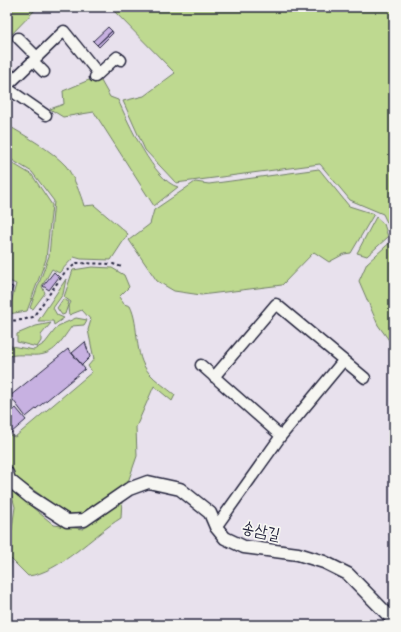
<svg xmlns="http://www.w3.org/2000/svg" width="401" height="632" font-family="Caveat,'Poor Story',sans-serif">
<rect width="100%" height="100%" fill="#e8e1ed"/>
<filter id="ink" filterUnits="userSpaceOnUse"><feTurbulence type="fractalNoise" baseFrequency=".025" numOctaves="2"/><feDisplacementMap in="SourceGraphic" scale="8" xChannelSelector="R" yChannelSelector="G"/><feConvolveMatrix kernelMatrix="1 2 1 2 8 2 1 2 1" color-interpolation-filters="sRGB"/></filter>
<g filter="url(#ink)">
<path fill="#bed990" stroke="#707e66" d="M7,7H38L7,39Z
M110,7H394V237L383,214L350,200L320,164L176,183L145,150L123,101L144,96L175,73Z
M89,80L94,83L101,81L110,97L118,100C128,122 154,181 178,187L154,206L94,112L63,117L50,109L64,104L63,91Z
M7,125C26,136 51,150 66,166C73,175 81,195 84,206L94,205L128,234L111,260L81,259L74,257L59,273L52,269L42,286L45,293L33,309L30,308L49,256L54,201L32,172L7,157Z
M7,160L32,175L52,205L46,259L27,311L8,314L16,284L7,280Z
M319,169L349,206L374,214L351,253L344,254L329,262L314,252L282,285L201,295L174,291L157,281L129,240L150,224L154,210L195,182L209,184Z
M376,217L384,224L388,237L367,256L357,253Z
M394,239V347L378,325L359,281L367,263Z
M92,267L112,268L124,275L129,287L119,297L124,304L130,306C140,326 133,355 149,373C156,381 167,388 175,395L172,401L154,386L136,427L137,456L128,482L82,514H67L14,476L7,458V434L15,437L92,372L88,366L94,359L88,330L91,320L82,310L69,315L68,308L71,302L64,297L73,270Z
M66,279L63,294L53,308L57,315L64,318L54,325L53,321H38Z
M63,299L69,302L65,314L62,315L57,308Z
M76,318L87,320L84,325L72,326C58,345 54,357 29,355C21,355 14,354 7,357V348L11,346L34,350L45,343L58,326Z
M51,323L41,335V341L37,347L17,342V334L36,326Z
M10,489L54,525L83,529L122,499L121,518C93,535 59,573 28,576L11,559L9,596L7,598V544L10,543L15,507Z"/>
<path fill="#c7b1e1" stroke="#22223b" d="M108,27L112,31L97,45L93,41Z
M112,31L113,33L99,47L97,45Z
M54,272L59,277L49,290L43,286Z
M7,285L13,287L7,303Z
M85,342L90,357L82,365L72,353Z
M68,349L85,369L26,417L10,396Z
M16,408L26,420L11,433L7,427V423L12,420L8,415Z"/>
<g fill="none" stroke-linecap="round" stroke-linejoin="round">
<defs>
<path id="minor" d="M18,38L37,57
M33,61L44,72
M95,77L117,57L121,60
M7,86L64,31L98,73
M7,88L46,115
M201,365L281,436
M214,377L276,304L365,378
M216,527L281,436L343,361"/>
<path id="tertiary" d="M7,473L9,480L30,497L67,521L84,520L129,489L148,482L180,489L210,513L216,527L225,538L244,547L298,554L324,562L348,574L394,621"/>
</defs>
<use href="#minor" stroke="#22223b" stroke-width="13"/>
<use href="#tertiary" stroke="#22223b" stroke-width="15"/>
<path stroke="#22223b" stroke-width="2" stroke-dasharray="3 3" stroke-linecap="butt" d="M7,321L22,320L33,317L65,272L77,263L113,264L122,267"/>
<use href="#minor" stroke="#f6f6f2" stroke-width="10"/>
<use href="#tertiary" stroke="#f6f6f2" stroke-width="12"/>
</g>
</g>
<g text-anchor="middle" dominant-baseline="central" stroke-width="3.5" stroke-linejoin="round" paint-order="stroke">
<g font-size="16" fill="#22223b" stroke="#f6f6f2">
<text transform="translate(261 531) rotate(12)">송삼길</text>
</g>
</g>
<rect width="401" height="632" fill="none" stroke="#f6f6f2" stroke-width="24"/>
<rect x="12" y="12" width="377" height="608" fill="none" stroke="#22223b" stroke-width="1.5" filter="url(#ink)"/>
</svg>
